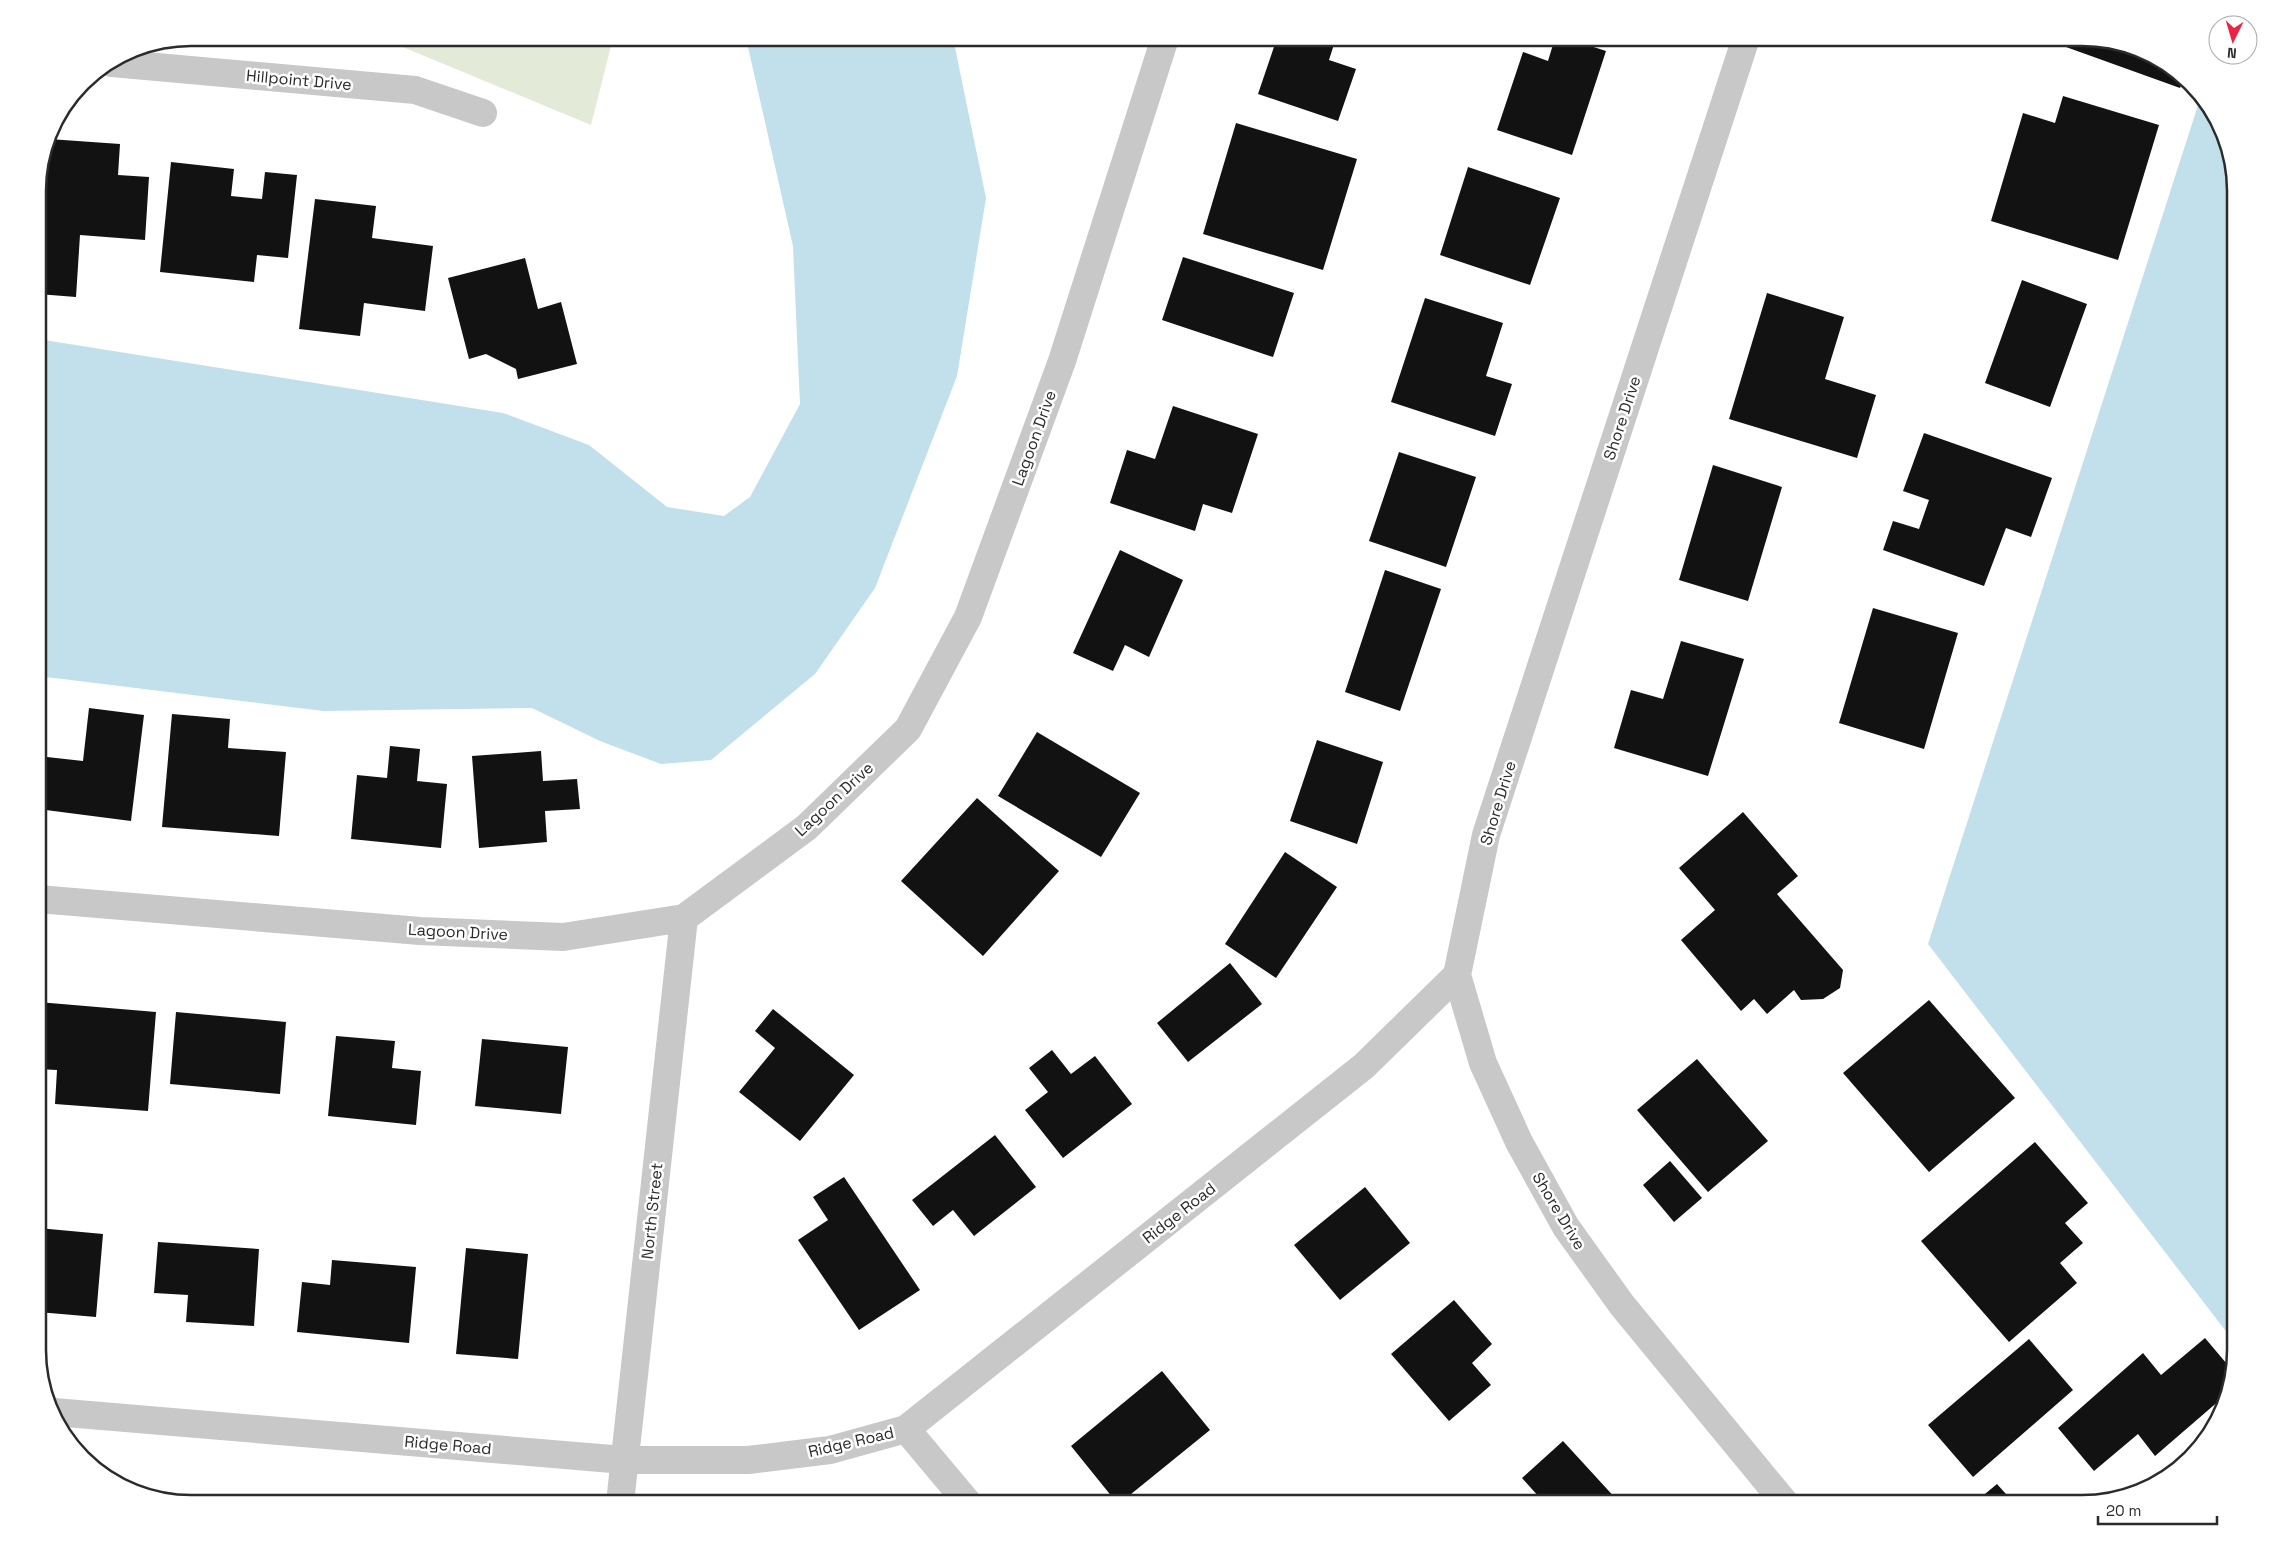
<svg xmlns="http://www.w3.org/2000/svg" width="2273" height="1541" font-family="'Space Grotesk',sans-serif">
<rect width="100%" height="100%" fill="#fff"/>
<path fill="#e3ead8" d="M381,38H613L591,125Z"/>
<path fill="#c2dfec" d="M746,38H953L986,198L957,376L875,588L815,674L711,760L661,764L600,741L532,708L324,711L38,676V339L503,413L589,445L667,507L724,516L750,497L800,404L793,246Z
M2200,99L2215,115L2235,191V1343L1928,944Z"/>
<path fill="#121212" d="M1277,38H1336L1329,60L1356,69L1338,121L1258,94Z
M1555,38H1566L1606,51L1572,155L1497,130L1523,52L1548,61Z
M2069,38H2082L2131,46L2167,64L2183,80L2180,88L2066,47Z
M2063,96L2159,125L2118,260L1991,221L2023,113L2055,123Z
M1236,123L1357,159L1323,270L1203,234Z
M49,139L120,144L118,175L149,177L145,240L80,235L76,297L38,294V181Z
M171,162L234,169L231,196L262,199L265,172L297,175L288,258L257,255L254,282L160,272Z
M1468,167L1560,198L1530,285L1440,255Z
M315,199L376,206L372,238L433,246L425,311L364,303L360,336L299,329Z
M1183,257L1294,293L1273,357L1162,320Z
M525,258L538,309L561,302L577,364L518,379L516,369L486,354L469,359L448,278Z
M2022,280L2087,304L2050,407L1985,383Z
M1767,293L1844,317L1825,379L1876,395L1857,458L1729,419Z
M1425,298L1503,323L1486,376L1512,384L1495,436L1391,402Z
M1173,406L1258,434L1232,513L1203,504L1195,531L1110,503L1127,450L1155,459Z
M1924,433L2052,478L2031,537L2006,528L1984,586L1883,550L1893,521L1919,529L1929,500L1903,491Z
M1399,452L1476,477L1446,567L1369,541Z
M1713,465L1782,487L1748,601L1679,580Z
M1120,550L1183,580L1149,657L1125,645L1113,671L1073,653Z
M1385,570L1441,589L1400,711L1345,692Z
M1873,608L1958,633L1924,749L1839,723Z
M1681,641L1744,659L1708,776L1614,748L1631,690L1663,699Z
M89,708L144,715L131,821L38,809V756L83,761Z
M172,714L230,719L228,748L286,752L279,836L162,827Z
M1037,732L1140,793L1101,857L998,796Z
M1317,740L1383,762L1357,844L1290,821Z
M390,746L420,749L417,781L447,784L441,848L351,839L357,775L387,778Z
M541,751L543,781L577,779L580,809L545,811L547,842L479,848L472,756Z
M977,798L1059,871L983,956L901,881Z
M1743,812L1798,876L1777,894L1843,970L1840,988L1823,999L1801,1000L1794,990L1767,1014L1754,999L1741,1011L1681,940L1715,910L1679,868Z
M1285,852L1337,887L1276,978L1225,944Z
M1230,963L1262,1004L1188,1062L1157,1023Z
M1929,1000L2015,1098L1929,1172L1843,1073Z
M38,1002L156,1012L148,1111L55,1104L57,1070L38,1069Z
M773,1009L854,1075L800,1141L739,1092L775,1048L755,1031Z
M176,1012L286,1022L280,1094L170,1084Z
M336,1036L395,1041L392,1068L421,1071L416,1125L328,1116Z
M482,1039L568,1047L561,1114L475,1106Z
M1052,1050L1071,1074L1095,1056L1132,1104L1063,1158L1025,1110L1048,1092L1029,1068Z
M1697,1059L1768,1141L1708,1192L1637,1110Z
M995,1135L1036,1187L974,1236L953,1210L933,1226L912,1200Z
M2035,1142L2088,1203L2065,1223L2083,1243L2060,1263L2077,1283L2009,1342L1921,1241Z
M1670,1161L1702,1198L1674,1222L1643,1185Z
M844,1177L920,1290L859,1330L798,1240L828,1220L813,1197Z
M1365,1187L1410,1243L1340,1300L1294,1245Z
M38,1228L103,1234L96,1317L38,1312Z
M158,1242L259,1249L254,1326L186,1322L188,1295L154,1293Z
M466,1248L528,1254L518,1359L456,1354Z
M332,1260L416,1267L409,1343L297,1332L302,1282L330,1285Z
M1454,1300L1492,1344L1472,1363L1491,1385L1449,1421L1391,1354Z
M2205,1338L2232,1370L2228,1393L2155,1456L2138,1434L2094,1471L2058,1428L2143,1353L2161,1375Z
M2029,1339L2073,1390L1973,1477L1928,1425Z
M1162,1371L1210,1430L1120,1503H1117L1071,1446Z
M1563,1441L1618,1501L1614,1503H1535L1540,1498L1522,1478Z
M1997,1484L2014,1503H1974Z"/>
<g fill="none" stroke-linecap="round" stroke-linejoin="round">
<path stroke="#c8c8c8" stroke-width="28" d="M1746,38L1486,835L1457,975L1483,1063L1519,1142L1566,1227L1622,1305L1785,1503
M112,63L415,90L483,113
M38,899L420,931L563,937L684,918L807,827L908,729L968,617L1062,361L1165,38
M54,1412L624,1460H748L830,1450L906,1429L1364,1066L1457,975
M906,1429L968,1503
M620,1503L684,918"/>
</g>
<g text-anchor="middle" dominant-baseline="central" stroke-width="5" stroke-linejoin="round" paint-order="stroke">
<g font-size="16" fill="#2b2b2b" stroke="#fff">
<text transform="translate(299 80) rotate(5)">Hillpoint Drive</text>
<text transform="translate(1622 418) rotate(-72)">Shore Drive</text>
<text transform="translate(1034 438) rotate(-70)">Lagoon Drive</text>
<text transform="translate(834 799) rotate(-43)">Lagoon Drive</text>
<text transform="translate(1498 803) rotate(-73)">Shore Drive</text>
<text transform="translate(458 932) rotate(3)">Lagoon Drive</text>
<text transform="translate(652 1211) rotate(-84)">North Street</text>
<text transform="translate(1559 1211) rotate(59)">Shore Drive</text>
<text transform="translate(1179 1213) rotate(-38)">Ridge Road</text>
<text transform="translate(851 1442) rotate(-13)">Ridge Road</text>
<text transform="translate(448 1445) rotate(5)">Ridge Road</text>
</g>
</g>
<path d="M0 0H2273V1541H0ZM191 46H2082A145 145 0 0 1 2227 191V1350A145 145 0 0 1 2082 1495H191A145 145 0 0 1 46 1350V191A145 145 0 0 1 191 46Z" fill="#fff" fill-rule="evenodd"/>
<path fill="none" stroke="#2b2b2b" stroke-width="2.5" d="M191 46H2082A145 145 0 0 1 2227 191V1350A145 145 0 0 1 2082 1495H191A145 145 0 0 1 46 1350V191A145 145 0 0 1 191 46Z"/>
<g transform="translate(2233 40) rotate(185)"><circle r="24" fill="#ffffff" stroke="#aaaaaa"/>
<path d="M0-4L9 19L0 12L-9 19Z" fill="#ec2343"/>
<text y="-8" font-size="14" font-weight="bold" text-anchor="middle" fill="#2b2b2b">N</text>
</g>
<path d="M2098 1516v8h119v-8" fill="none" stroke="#2b2b2b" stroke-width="2.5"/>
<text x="2106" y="1516" font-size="15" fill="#2b2b2b" stroke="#ffffff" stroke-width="4" paint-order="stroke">20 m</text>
</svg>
